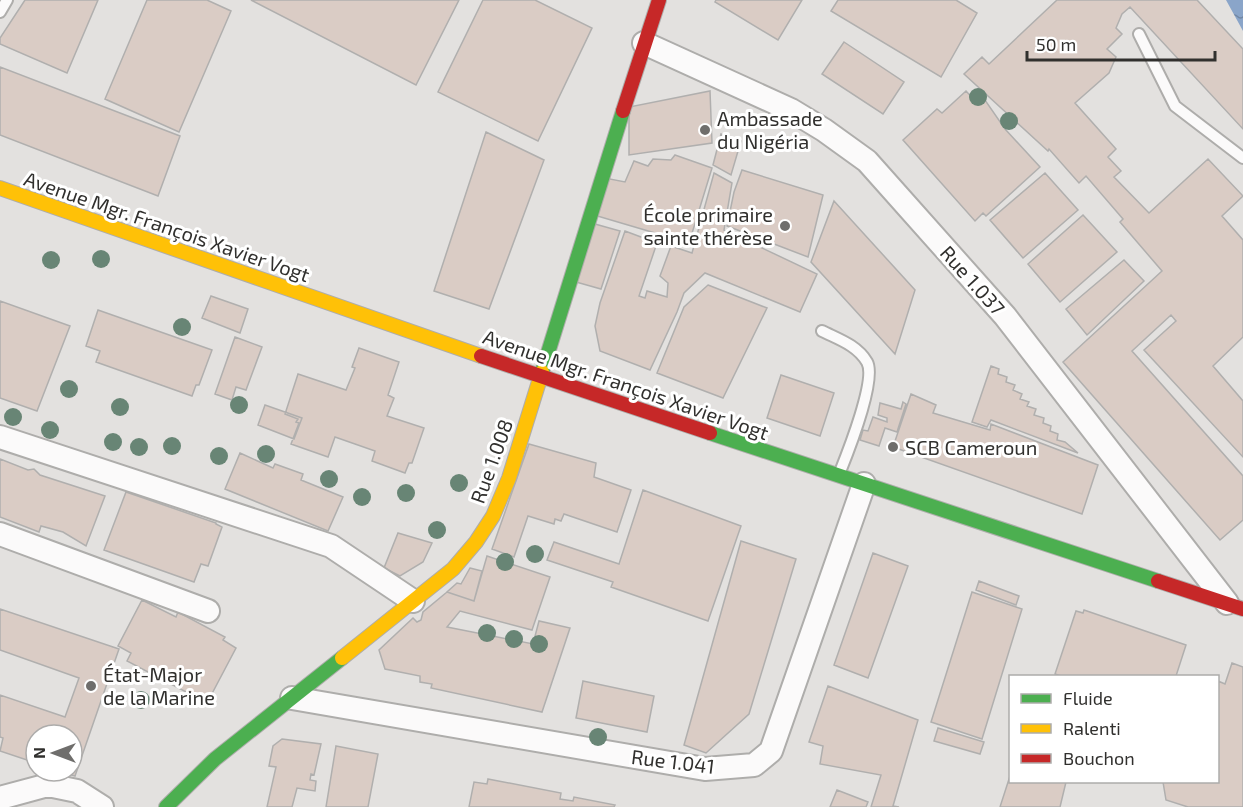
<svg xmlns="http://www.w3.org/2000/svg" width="1243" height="807" font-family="'Exo 2',sans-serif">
<defs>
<pattern id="water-ripples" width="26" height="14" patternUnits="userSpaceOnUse" patternTransform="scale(1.5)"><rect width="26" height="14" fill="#8aa5c9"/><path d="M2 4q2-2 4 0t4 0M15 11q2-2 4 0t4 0" fill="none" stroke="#7187a4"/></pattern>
</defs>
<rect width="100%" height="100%" fill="#e3e1df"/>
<path fill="url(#water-ripples)" d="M1226,0H1243V32V31Z"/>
<path fill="#daccc5" stroke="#b0afae" stroke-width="1.5" d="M25,0H98L67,73L0,44V38Z
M147,0H207L231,11L179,132L105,99Z
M251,0H459L416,85Z
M483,0H535L592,28L538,141L438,92Z
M716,0H802L778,40L715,2Z
M838,0H956L977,13L941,77L831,11Z
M1057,0H1197L1243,49V129L1130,7L1122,14L1116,28L1122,34L1107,49L1116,57L1109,73L1075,103L1116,149L1108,157L1121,171L1114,177L1149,213L1208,159L1243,196L1222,216L1243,240V337L1213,366L1243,401V457L1144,350L1176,321L1171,315L1132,351L1243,476V520L1220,540L1063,362L1162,271L1120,222L1123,219L1086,176L1079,183L1049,149L1048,151L964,74L982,57L989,64Z
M844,42L904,82L883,114L822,74Z
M0,67L180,136L158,196L0,135Z
M710,91L712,143L629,155V107Z
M966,91L979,105L985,100L1005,129L1040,167L986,216L983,213L975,221L903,140L937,109L942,113Z
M486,132L544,160L489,309L434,291Z
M721,134L741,141L731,175L713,165Z
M675,155L712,168L689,243L594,215L605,178L625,182L634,161L648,166L653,159L671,160Z
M742,170L823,195L808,257L727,226L734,192Z
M714,173L732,183L724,230L817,274L800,312L705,273L684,293L677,312L650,370L600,351L595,326L600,303L625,231L657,243L639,296L645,298L647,291L667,297L668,283L660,276L671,246L692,253Z
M1045,173L1078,210L1023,258L990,220Z
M834,201L915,290L895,354L811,262Z
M1083,215L1117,252L1060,302L1028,264Z
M595,224L620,231L601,289L576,282Z
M1124,260L1144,281L1087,335L1066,309Z
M708,285L767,308L723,398L657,373L684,307Z
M211,296L248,309L240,333L202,318Z
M0,301L70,326L37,411L0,398Z
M98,310L212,350L199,385H196L192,396L96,362L100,351L86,346Z
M235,337L262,347L246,390L236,387L232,400L215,394Z
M359,348L399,362L388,395L394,398L387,416L424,428L412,463H409L405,473L372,461L375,451L335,437L328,457L291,444L299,423L296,422L298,419L285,414L298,374L346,390L355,368L352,367Z
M991,366L999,369L998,374L1007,377L1006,382L1015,385L1013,390L1022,394L1020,399L1029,402L1027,406L1036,409L1034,415L1044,418L1043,423L1051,426L1050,431L1058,434L1057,440L1065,442L1078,453L991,420L987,427L972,422Z
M781,375L834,393L820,436L767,418Z
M911,394L936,405L933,413L990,430L991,424L1098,465L1082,514L893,447Z
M903,402L906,404L897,432L885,428L879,446L860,440L863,430L868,431L873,417L887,422V418L878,415L880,403L901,409Z
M265,405L302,418L294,439L258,425Z
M529,444L596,463L594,477L631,490L617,532L564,514L561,521L555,519L554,524L528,516L514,557L492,549Z
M240,453L273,468L275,464L303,474L301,480L343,497L328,531L225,489Z
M0,459L28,470L34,469L40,475L105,496L86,546L63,532L41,526L39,532L0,517Z
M643,490L741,526L708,621L611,587L613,582L547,560L554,542L619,564Z
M126,492L216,523V524L222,527L208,566L201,564L194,582L104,550Z
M398,533L432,543L423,562L400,576L384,568Z
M741,541L796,559L749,714L706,753L684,745Z
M873,553L908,566L868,678L834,665Z
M487,556L550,577L532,630L460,611L447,627L533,644L539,621L570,628L542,712L431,688L432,684L420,682V676L385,669L379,650L413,618L417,622L421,620L423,612L447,592L474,601Z
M470,568L482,571L474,601L447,592L457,583L461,584Z
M979,581L1019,596L1016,605L976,590Z
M972,592L1022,609L982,739L931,722Z
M142,600L176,617L178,612L225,637L223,640L236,648L207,703L127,661L131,653L118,646Z
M0,609L119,649L75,776L59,771H72V735H36V763L0,751L3,738L0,737V695L65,717L79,678L0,650Z
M1084,610L1186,645L1176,676H1061L1055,674L1076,611L1083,613Z
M1232,663L1243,667V807H1188L1166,800L1163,782H1218V681L1225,684Z
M583,681L654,696L647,732L576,718Z
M828,686L918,720L893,806L899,807H871L881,775L820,764L823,746L809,742Z
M938,728L984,742L980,754L934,741Z
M282,739L321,744L314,775L311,774L310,780L316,781L315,791L297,788L292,807H267L276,767L269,766L273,746Z
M336,746L378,754L368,807H326Z
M1010,776V782H1066L1060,807H1000Z
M488,779L561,793L560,799L573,801L574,797L615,805L614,807H469L474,782L487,784Z
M837,790L868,802L866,807H830Z"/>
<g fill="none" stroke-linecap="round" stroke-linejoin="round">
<defs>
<path id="lane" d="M0,12L7,0
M1139,34L1175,106L1243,158
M822,331C838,339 857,345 867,362C877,379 848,452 840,472"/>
<path id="street" d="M644,43L791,110L824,130L867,161L1005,316L1227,603
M0,437L331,546L413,601
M0,534L208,611
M292,698L705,769L754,765L771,751L864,484
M0,798L48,785L77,791L102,807"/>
<path id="fast" d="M542,372L623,111
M710,433L1158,581
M166,807L215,759L342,658"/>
<path id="slow" d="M0,188L481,356
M342,658L453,569L476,542L493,516L509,478L542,372"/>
<path id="jam" d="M623,111L659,0
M481,356L710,433
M1158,581L1243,609"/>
</defs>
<use href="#lane" stroke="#aeadab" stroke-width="14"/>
<use href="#street" stroke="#aeadab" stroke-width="26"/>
<use href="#fast" stroke="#aeadab" stroke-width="16"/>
<use href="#slow" stroke="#aeadab" stroke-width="16"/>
<use href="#jam" stroke="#aeadab" stroke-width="16"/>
<use href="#lane" stroke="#fbfafa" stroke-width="10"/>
<use href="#street" stroke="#fbfafa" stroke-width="22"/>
<use href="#fast" stroke="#4caf50" stroke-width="14"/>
<use href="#slow" stroke="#ffc107" stroke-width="14"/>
<use href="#jam" stroke="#c62828" stroke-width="14"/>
</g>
<g fill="#688575">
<circle cx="978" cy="97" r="9"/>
<circle cx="1009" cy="121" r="9"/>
<circle cx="101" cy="259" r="9"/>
<circle cx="51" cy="260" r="9"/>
<circle cx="182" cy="327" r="9"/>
<circle cx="69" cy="389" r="9"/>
<circle cx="239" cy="405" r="9"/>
<circle cx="120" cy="407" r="9"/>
<circle cx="13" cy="417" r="9"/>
<circle cx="50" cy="430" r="9"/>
<circle cx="113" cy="442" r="9"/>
<circle cx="172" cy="446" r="9"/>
<circle cx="139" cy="447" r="9"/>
<circle cx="266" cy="454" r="9"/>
<circle cx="219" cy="456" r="9"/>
<circle cx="329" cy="479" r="9"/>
<circle cx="459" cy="483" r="9"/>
<circle cx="406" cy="493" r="9"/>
<circle cx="362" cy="497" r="9"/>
<circle cx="437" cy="530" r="9"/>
<circle cx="535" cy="554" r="9"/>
<circle cx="505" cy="562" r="9"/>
<circle cx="487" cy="633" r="9"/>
<circle cx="514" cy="639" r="9"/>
<circle cx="539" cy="644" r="9"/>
<circle cx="141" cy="700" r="9"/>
<circle cx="598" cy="737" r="9"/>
</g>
<g fill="#6f6e6c" stroke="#fff" stroke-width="2">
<circle cx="705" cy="130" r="6"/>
<circle cx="785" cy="226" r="6"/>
<circle cx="893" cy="447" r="6"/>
<circle cx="91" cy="686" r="6"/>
</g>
<g text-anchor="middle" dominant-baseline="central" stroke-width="6" stroke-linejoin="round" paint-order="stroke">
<g font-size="20" fill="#31302e" stroke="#fff" text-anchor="start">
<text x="717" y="118">Ambassade<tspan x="717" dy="23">du Nigéria</tspan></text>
<text x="773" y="214" text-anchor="end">École primaire<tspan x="773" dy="23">sainte thérèse</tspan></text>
<text x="905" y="447">SCB Cameroun</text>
<text x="103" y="674">État-Major<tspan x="103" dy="23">de la Marine</tspan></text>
</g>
<g font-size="20" fill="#31302e" stroke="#fff">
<text transform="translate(167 226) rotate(19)">Avenue Mgr. François Xavier Vogt</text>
<text transform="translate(973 280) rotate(48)">Rue 1.037</text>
<text transform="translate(626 384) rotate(19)">Avenue Mgr. François Xavier Vogt</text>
<text transform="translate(491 461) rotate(-70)">Rue 1.008</text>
<text transform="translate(673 761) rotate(7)">Rue 1.041</text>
</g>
</g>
<rect x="1009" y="675" width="210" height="108" fill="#ffffff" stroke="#adacab" stroke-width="1.5"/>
<rect x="1021" y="694" width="30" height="9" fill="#4caf50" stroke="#adacab" stroke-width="1.5"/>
<text x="1063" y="705" font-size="18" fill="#31302e">Fluide</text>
<rect x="1021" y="724" width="30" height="9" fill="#ffc107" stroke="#adacab" stroke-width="1.5"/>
<text x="1063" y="735" font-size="18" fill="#31302e">Ralenti</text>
<rect x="1021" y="754" width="30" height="9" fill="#c62828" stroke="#adacab" stroke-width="1.5"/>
<text x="1063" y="765" font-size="18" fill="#31302e">Bouchon</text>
<g transform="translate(54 753) rotate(270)"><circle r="28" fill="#ffffff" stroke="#adacab" stroke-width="1.5"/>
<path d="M0-4.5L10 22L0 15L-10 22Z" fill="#6f6e6c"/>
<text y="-9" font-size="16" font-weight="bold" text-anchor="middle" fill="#31302e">N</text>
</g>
<path d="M1027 51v9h188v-9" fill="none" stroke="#31302e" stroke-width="3"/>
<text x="1036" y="51" font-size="18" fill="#31302e" stroke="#ffffff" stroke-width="4.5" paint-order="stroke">50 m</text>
</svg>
